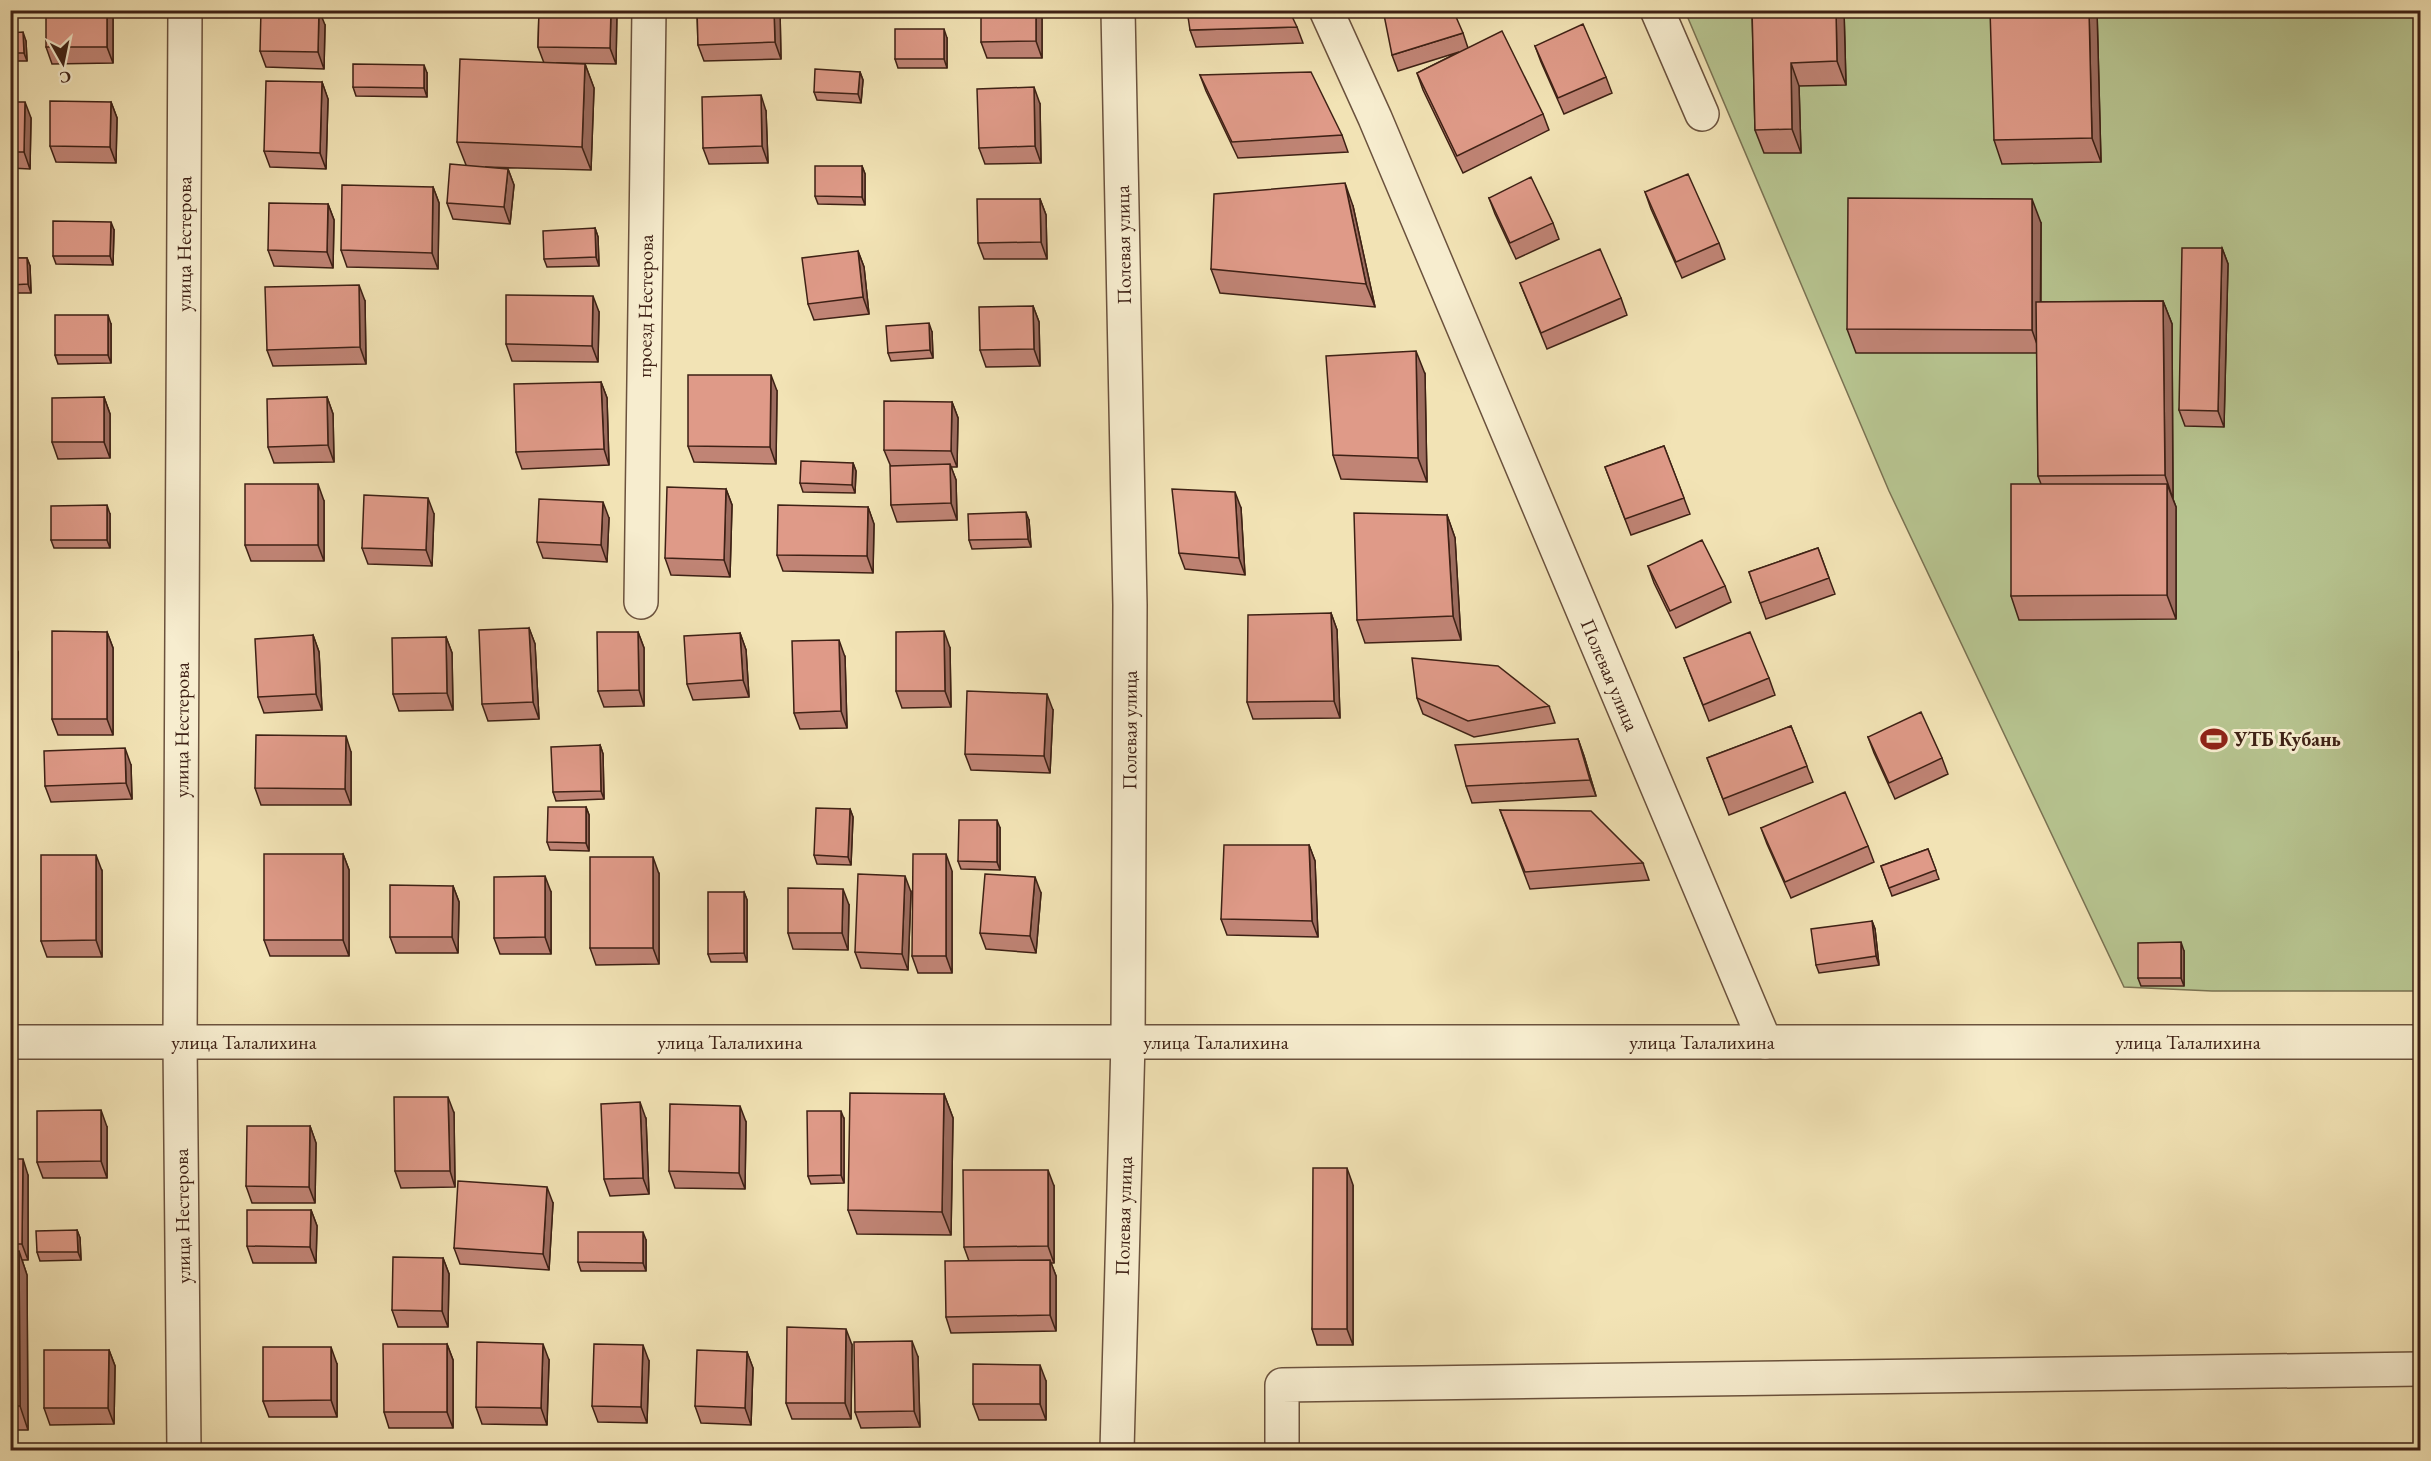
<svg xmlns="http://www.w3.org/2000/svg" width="2431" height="1461" font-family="'EB Garamond',serif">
<rect width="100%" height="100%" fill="#f2e3b5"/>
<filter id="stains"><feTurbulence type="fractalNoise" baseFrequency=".00333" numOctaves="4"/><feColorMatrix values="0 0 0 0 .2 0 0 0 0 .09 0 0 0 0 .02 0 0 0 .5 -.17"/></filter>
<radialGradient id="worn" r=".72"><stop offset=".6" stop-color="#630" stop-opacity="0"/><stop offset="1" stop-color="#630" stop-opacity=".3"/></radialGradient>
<path fill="#b7c490" stroke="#7a7252" stroke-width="1.5" d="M1685,11H2420V991H2212L2124,987L1889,491Z"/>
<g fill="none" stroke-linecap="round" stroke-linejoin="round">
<defs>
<g id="minor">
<path id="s1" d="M1326,10L1375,118L1765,1042"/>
<path d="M1657,10L1702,114"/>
<path id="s2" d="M641,602L649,10"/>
<path id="s3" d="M10,1042H2420"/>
<path id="s4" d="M184,1450L180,1042L185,10"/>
<path id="s5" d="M1117,1450L1128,1042L1130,605L1118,10"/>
<path d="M1282,1450V1385L2420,1369"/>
</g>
</defs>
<use href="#minor" stroke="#6b523d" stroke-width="36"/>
<use href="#minor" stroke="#f7edcf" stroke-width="33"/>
</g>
<path fill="#c08475" stroke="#3e2115" stroke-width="1.5" d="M539,10H617L616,64L556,63L585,64L594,88L591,170L485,167L508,169L514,185L510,224L453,219L447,203L466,165L457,142L544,63L538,47Z
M697,10H780L781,59L704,61L698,45Z
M1042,10V58H987L981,42Z
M1752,10H1844L1846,85L1799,86L1801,153H1764L1755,130Z
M2097,10L2101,162L2002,164L1994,140Z
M113,17V63L52,64L46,47Z
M325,25L324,69L266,67L260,51Z
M1297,27L1303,43L1196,47L1190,30Z
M10,33L26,41L27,61H10Z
M1463,33L1468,48L1543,114L1549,130L1463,173L1423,90L1417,73L1459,52L1398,71L1392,55Z
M947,38V68H898L895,59Z
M1535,46L1606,77L1612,93L1564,114L1541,62Z
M860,72L863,80L861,103L817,100L814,92Z
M427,73V97L356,96L353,87Z
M1200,75L1342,135L1348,152L1238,158L1206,91Z
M322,82L328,99L326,169L270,167L264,151Z
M10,102L31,118L30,169L10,168Z
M111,102L117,118L116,163L56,162L50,146Z
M1040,104L1041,163L985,164L979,148Z
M766,111L768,163L709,164L703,148Z
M862,166L865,174V205L818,204L815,196Z
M433,187L439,203L438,269L347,267L341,250Z
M1645,192L1719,243L1725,259L1682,278L1651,209Z
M1489,198L1553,223L1559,239L1516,259L1495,214Z
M1040,199L1046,215L1047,259H984L978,243Z
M328,204L334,220L333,268L274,266L268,250Z
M1353,206L1375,307L1220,293L1211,269Z
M2041,223V302L2163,301L2172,324L2173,499L2176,507V619L2019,620L2011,596L2041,484L2038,476L2037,353H1856L1847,329Z
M595,228L598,237L599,266L547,267L544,259Z
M114,230L113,265L56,264L53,256Z
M2222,248L2228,264L2224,427L2185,426L2179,410Z
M858,251L864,267L869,314L814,320L808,304Z
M10,258H27L30,266L31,293H10Z
M1520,283L1621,298L1627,315L1547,349Z
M365,301L366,364L273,366L267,350Z
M1033,306L1039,322L1040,366L986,367L980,350Z
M599,312L598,362L512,361L506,344Z
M111,324V363L58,364L55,355Z
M932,332L933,358L891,361L888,353Z
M1425,374L1427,482L1341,479L1333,455Z
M601,382L607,398L609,465L522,469L516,452Z
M777,391L776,464L694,462L688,446Z
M104,397L110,414V458L58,459L52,442Z
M327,397L333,414L334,462L274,463L268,447Z
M952,402L958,418L957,467H951L956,480L957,520L897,522L891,505V467L884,450Z
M1664,446L1690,514L1631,535L1605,467Z
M853,463L856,471L855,493L803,492L800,483Z
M726,489L732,505L730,577L671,575L665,558Z
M324,501V561H251L245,545Z
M868,507L874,524L873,573L783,571L777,555Z
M1241,508L1245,575L1185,569L1179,553Z
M110,514V548H54L51,540Z
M434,514L432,566L368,564L362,548Z
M1447,515L1455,538L1461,640L1365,643L1357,620Z
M609,518L607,562L543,558L537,542Z
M1029,520L1031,547L972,549L969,540Z
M1818,548L1835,594L1766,619L1749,572Z
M1648,566L1725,586L1731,602L1676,628L1654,583Z
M1331,613L1337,630L1340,718L1253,719L1247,702Z
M529,628L535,644L539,719L488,721L482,704Z
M107,632L113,648V735H58L52,719Z
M638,632L644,648V706L604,707L598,691Z
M740,633L746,650L749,697L693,700L687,684Z
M313,635L319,652L322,710L264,713L258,697Z
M10,636L18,652L16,727L10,726Z
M446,637L452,653L453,710L399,711L393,694Z
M950,648L951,707L902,708L896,691Z
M845,657L847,728L800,729L794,713Z
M1684,658L1769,678L1775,695L1709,721Z
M1417,698L1549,706L1555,723L1474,737L1423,714Z
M1053,710L1050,773L971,770L965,754Z
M1791,726L1813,782L1729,815L1707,758Z
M1868,737L1942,758L1948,774L1895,799L1874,753Z
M1578,739L1584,756L1596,796L1472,803L1466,786Z
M600,745L603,754L604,799L556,801L553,792Z
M351,752V805H261L255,788Z
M131,765L132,799L51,802L45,786Z
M586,807L589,815V851L550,850L547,842Z
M850,809L853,817L851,865L817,864L814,855Z
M1500,810L1643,863L1649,880L1530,889Z
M1000,828V870L961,869L958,861Z
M1761,828L1868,846L1874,862L1791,898L1767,844Z
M1309,845L1315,861L1318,937L1227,935L1221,919Z
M1928,849L1939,879L1892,896L1881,866Z
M343,854L349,870V956H270L264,940Z
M102,871V957H47L41,941Z
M952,871V973H918L912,956Z
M659,874V964L596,965L590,948Z
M453,886L459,902L458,953H396L390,937Z
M551,892V954H500L494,938Z
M744,892L747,900V962H711L708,954Z
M911,892L908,970L861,968L855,952Z
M1041,893L1036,953L986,949L980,933Z
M849,905L848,950L793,949L788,933Z
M1872,921L1875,929L1879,965L1819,973L1816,965Z
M2184,951V986H2141L2138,978Z
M944,1094L953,1118L951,1235L857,1234L848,1210Z
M454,1113L455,1187L401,1188L395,1171Z
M646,1119L649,1194L610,1196L604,1179Z
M844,1119V1183L811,1184L808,1176Z
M746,1122L745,1189L675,1188L669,1171Z
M310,1126L316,1143L315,1203H252L246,1186Z
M107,1127V1178H43L37,1162Z
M10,1159L28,1175V1260H22L27,1275L28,1430H10Z
M1353,1185V1345H1317L1312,1329Z
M1054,1186V1263H1051L1056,1276V1331L951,1333L946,1317L969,1261L964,1247Z
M553,1203L549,1270L460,1264L454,1248Z
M311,1210L317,1226L316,1263H253L247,1246Z
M77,1230L80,1238L81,1260L40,1261L37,1252Z
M646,1240V1271H581L578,1262Z
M443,1258L449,1274L448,1327H398L392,1310Z
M447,1344L453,1360V1428H389L384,1412Z
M852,1345L851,1419H792L786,1403Z
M109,1350L115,1366L114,1424L50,1425L44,1408Z
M747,1352L753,1368L751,1425L701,1423L695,1406Z
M918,1357L920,1427L861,1428L855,1412Z
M549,1360L547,1425L482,1424L476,1407Z
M649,1361L647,1423L598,1422L592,1406Z
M337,1364V1417H269L263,1401Z
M1046,1381V1420H979L973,1404Z"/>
<path fill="#9c6c5f" stroke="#3e2115" stroke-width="1.5" d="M107,10H111L113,17V63L107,47Z
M319,10L325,25L324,69L318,52Z
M611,10H617L616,64L610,48Z
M774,10H780L781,59L775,42Z
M1036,10H1042V58L1036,41Z
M1836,10H1844L1846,85L1837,61Z
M2089,10H2097L2101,162L2092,138Z
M944,29L947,38V68L944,59Z
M23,32L26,41L27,61L24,53Z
M1791,63L1799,86L1801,153L1792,129Z
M585,64L594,88L591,170L582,147Z
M424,65L427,73V97L424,88Z
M860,72L863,80L861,103L858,94Z
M322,82L328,99L326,169L320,153Z
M1034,87L1040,104L1041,163L1035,146Z
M761,95L766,111L768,163L762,146Z
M25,102L31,118L30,169L24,152Z
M111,102L117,118L116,163L110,147Z
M862,166L865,174V205L862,197Z
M508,169L514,185L510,224L504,207Z
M1345,183L1353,206L1375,307L1366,284Z
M433,187L439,203L438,269L432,253Z
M1040,199L1046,215L1047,259L1041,242Z
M2032,199L2041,223L2040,353L2032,330Z
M328,204L334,220L333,268L327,252Z
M111,222L114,230L113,265L110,256Z
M595,228L598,237L599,266L596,257Z
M2222,248L2228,264L2224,427L2218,411Z
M858,251L864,267L869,314L863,297Z
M27,258L30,266L31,293L28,284Z
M359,285L365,301L366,364L360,347Z
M593,296L599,312L598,362L592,346Z
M2163,301L2172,324L2173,499L2165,475Z
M1033,306L1039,322L1040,366L1034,349Z
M108,315L111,324V363L108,355Z
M929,323L932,332L933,358L930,350Z
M1416,351L1425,374L1427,482L1418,458Z
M771,375L777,391L776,464L770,447Z
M601,382L607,398L609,465L604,449Z
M104,397L110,414V458L104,442Z
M327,397L333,414L334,462L328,445Z
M952,402L958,418L957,467L951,451Z
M853,463L856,471L855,493L852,485Z
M950,464L956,480L957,520L951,503Z
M318,484L324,501V561L318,545Z
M2167,484L2176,507V619L2167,595Z
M726,489L732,505L730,577L724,560Z
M1235,492L1241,508L1245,575L1239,558Z
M428,498L434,514L432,566L426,550Z
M603,502L609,518L607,562L601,545Z
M107,505L110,514V548L107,540Z
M868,507L874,524L873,573L867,556Z
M1026,512L1029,520L1031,547L1028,539Z
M1447,515L1455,538L1461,640L1453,616Z
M1331,613L1337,630L1340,718L1334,701Z
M529,628L535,644L539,719L533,702Z
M944,631L950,648L951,707L945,691Z
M107,632L113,648V735L107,719Z
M638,632L644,648V706L639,690Z
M740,633L746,650L749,697L743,680Z
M313,635L319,652L322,710L316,694Z
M12,636L18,652L16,727L10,712Z
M446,637L452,653L453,710L447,693Z
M839,640L845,657L847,728L841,711Z
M1047,694L1053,710L1050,773L1044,756Z
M346,736L351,752V805L345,789Z
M1578,739L1584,756L1596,796L1590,780Z
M600,745L603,754L604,799L601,791Z
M125,748L131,765L132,799L126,783Z
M586,807L589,815V851L586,843Z
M850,809L853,817L851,865L848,857Z
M997,820L1000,828V870L997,862Z
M1309,845L1315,861L1318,937L1312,921Z
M343,854L349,870V956L343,940Z
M946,854L952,871V973L946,956Z
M96,855L102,871V957L96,940Z
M653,857L659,874V964L653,948Z
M10,874L13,880L11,956L10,955Z
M545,876L551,892V954L545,937Z
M905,876L911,892L908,970L902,954Z
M1035,877L1041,893L1036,953L1030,936Z
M453,886L459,902L458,953L452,937Z
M843,889L849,905L848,950L842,933Z
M744,892L747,900V962L744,953Z
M1872,921L1875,929L1879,965L1876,956Z
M2181,942L2184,951V986L2181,978Z
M944,1094L953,1118L951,1235L942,1212Z
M448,1097L454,1113L455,1187L450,1171Z
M640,1102L646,1119L649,1194L643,1178Z
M740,1106L746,1122L745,1189L739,1173Z
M101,1110L107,1127V1178L101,1161Z
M841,1111L844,1119V1183L841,1175Z
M310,1126L316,1143L315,1203L309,1187Z
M23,1159L28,1175V1260L22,1244Z
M1347,1168L1353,1185V1345L1347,1329Z
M1048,1170L1054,1186V1263L1048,1246Z
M547,1187L553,1203L549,1270L543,1254Z
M311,1210L317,1226L316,1263L310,1247Z
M77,1230L80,1238L81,1260L78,1252Z
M643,1232L646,1240V1271L643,1263Z
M19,1251L27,1275L28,1430L20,1406Z
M443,1258L449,1274L448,1327L442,1311Z
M1050,1260L1056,1276V1331L1050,1315Z
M846,1329L852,1345L851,1419L845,1403Z
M912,1341L918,1357L920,1427L914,1411Z
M447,1344L453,1360V1428L447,1412Z
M543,1344L549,1360L547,1425L541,1408Z
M643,1345L649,1361L647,1423L641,1407Z
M331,1347L337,1364V1417L331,1400Z
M109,1350L115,1366L114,1424L108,1408Z
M747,1352L753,1368L751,1425L745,1408Z
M1040,1365L1046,1381V1420L1040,1404Z"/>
<path fill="#df9a88" stroke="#3e2115" stroke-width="1.5" d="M46,10H107V47H46Z
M261,10H319L318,52L260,51Z
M539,10H611L610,48L538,47Z
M697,10H774L775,42L698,45Z
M981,10H1036V41L981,42Z
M1187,10H1289L1297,27L1190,30Z
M1383,10H1453L1463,33L1392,55Z
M1752,10H1836L1837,61L1791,63L1792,129L1755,130Z
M1990,10H2089L2092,138L1994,140Z
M1583,24L1606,77L1558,98L1535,46Z
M895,29H944V59H895Z
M1502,31L1543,114L1457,156L1417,73Z
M23,32L24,53H10V33Z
M460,59L585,64L582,147L457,142Z
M353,64L424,65V88L353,87Z
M815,69L860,72L858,94L814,92Z
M1311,72L1342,135L1232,142L1200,75Z
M266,81L322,82L320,153L264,151Z
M1034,87L1035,146L979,148L977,89Z
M761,95L762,146L703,148L702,97Z
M50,101L111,102L110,147L50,146Z
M10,102H25L24,152H10Z
M450,164L508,169L504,207L447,203Z
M815,166H862V197L815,196Z
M1688,174L1719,243L1676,262L1645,192Z
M1531,177L1553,223L1510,243L1489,198Z
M1345,183L1366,284L1211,269L1214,194Z
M342,185L433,187L432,253L341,250Z
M1848,198L2032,199V330L1847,329Z
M977,199H1040L1041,242L978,243Z
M269,203L328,204L327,252L268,250Z
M53,221L111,222L110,256H53Z
M595,228L596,257L544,259L543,231Z
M2182,248H2222L2218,411L2179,410Z
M1600,249L1621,298L1541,333L1520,283Z
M858,251L863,297L808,304L802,258Z
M10,258H27L28,284L10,285Z
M359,285L360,347L267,350L265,287Z
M506,295L593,296L592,346L506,344Z
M2163,301L2165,475L2038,476L2036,302Z
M1033,306L1034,349L980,350L979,307Z
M55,315H108V355H55Z
M929,323L930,350L888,353L886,326Z
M1416,351L1418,458L1333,455L1326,356Z
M688,375H771L770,447L688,446Z
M601,382L604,449L516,452L514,384Z
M104,397V442H52V398Z
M327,397L328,445L268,447L267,399Z
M884,401L952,402L951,451L884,450Z
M1664,446L1684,498L1625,519L1605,467Z
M801,461L853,463L852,485L800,483Z
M950,464L951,503L891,505L890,466Z
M245,484H318V545H245Z
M2011,484H2167V595L2011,596Z
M667,487L726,489L724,560L665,558Z
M1172,489L1235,492L1239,558L1179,553Z
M364,495L428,498L426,550L362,548Z
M539,499L603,502L601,545L537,542Z
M107,505V540H51V506Z
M778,505L868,507L867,556L777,555Z
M1026,512L1028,539L969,540L968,514Z
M1354,513L1447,515L1453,616L1357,620Z
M1702,540L1725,586L1670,611L1648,566Z
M1818,548L1829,578L1760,603L1749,572Z
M1331,613L1334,701L1247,702L1248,615Z
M529,628L533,702L482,704L479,630Z
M52,631L107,632V719H52Z
M944,631L945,691H896V632Z
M597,632H638L639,690L598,691Z
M1750,632L1769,678L1703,705L1684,658Z
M740,633L743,680L687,684L684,636Z
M313,635L316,694L258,697L255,639Z
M10,636H12L10,688Z
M446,637L447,693L393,694L392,638Z
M839,640L841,711L794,713L792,641Z
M1412,658L1498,666L1549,706L1468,721L1417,698Z
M967,691L1047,694L1044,756L965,754Z
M1921,712L1942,758L1889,783L1868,737Z
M1791,726L1807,766L1723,799L1707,758Z
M256,735L346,736L345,789L255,788Z
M1578,739L1590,780L1466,786L1455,745Z
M600,745L601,791L553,792L551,747Z
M125,748L126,783L45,786L44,751Z
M1845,792L1868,846L1785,882L1761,828Z
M548,807H586V843L547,842Z
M816,808L850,809L848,857L814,855Z
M1500,810L1591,811L1643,863L1525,872Z
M959,820H997V862L958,861Z
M1224,845H1309L1312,921L1221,919Z
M1928,849L1936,870L1889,888L1881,866Z
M264,854H343V940H264Z
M913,854H946V956H912Z
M41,855H96V940L41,941Z
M590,857H653V948H590Z
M858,874L905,876L902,954L855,952Z
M985,874L1035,877L1030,936L980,933Z
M545,876V937L494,938V877Z
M390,885L453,886L452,937H390Z
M788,888L843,889L842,933H788Z
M708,892H744V953L708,954Z
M1872,921L1876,956L1816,965L1811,929Z
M2181,942V978H2138V943Z
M850,1093L944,1094L942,1212L848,1210Z
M394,1097H448L450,1171H395Z
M640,1102L643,1178L604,1179L601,1104Z
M670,1104L740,1106L739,1173L669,1171Z
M101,1110V1161L37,1162V1111Z
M807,1111H841V1175L808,1176Z
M247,1126H310L309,1187L246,1186Z
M10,1159H23L22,1244H10Z
M1313,1168H1347V1329H1312Z
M963,1170H1048V1246L964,1247Z
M458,1181L547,1187L543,1254L454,1248Z
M247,1210H311L310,1247L247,1246Z
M77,1230L78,1252H37L36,1231Z
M578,1232H643V1263L578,1262Z
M19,1251L20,1406H10V1252Z
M393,1257L443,1258L442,1311L392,1310Z
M1050,1260V1315L946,1317L945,1261Z
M787,1327L846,1329L845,1403H786Z
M912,1341L914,1411L855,1412L854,1342Z
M477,1342L543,1344L541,1408L476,1407Z
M383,1344H447V1412H384Z
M594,1344L643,1345L641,1407L592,1406Z
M263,1347H331V1400L263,1401Z
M44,1350H109L108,1408H44Z
M697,1350L747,1352L745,1408L695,1406Z
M973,1364L1040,1365V1404H973Z"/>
<defs>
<symbol id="stadium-bare" viewBox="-9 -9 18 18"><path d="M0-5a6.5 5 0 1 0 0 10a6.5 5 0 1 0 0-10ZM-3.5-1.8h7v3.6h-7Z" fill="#8f2418" stroke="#f7edcf" stroke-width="2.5" paint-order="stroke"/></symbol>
</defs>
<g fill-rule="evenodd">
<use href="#stadium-bare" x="2195" y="720" width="38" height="38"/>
</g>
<g text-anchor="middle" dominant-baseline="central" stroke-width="6" stroke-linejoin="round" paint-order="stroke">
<g font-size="20" fill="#3e2115" stroke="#f7edcf">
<text stroke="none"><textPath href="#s4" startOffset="1206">улица Нестерова</textPath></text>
<text transform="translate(1123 245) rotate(-91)">Полевая улица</text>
<text stroke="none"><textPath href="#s2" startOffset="296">проезд Нестерова</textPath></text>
<text stroke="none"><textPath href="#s1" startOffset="723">Полевая улица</textPath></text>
<text stroke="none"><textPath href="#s4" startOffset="720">улица Нестерова</textPath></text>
<text stroke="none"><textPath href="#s5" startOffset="720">Полевая улица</textPath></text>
<text stroke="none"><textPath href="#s3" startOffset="234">улица Талалихина</textPath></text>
<text stroke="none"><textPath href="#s3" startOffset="720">улица Талалихина</textPath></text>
<text stroke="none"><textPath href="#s3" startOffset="1206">улица Талалихина</textPath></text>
<text stroke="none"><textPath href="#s3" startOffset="1692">улица Талалихина</textPath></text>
<text stroke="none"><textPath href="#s3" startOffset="2178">улица Талалихина</textPath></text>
<text transform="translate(182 1216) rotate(-91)">улица Нестерова</text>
<text stroke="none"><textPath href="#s5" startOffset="234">Полевая улица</textPath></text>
</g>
<g font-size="20" font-weight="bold" fill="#3e2115" stroke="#f7edcf" text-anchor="start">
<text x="2234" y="739">УТБ Кубань</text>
</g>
</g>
<rect width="2431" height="1461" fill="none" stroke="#f2e3b5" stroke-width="36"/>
<rect x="12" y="12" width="2407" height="1437" fill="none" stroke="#3e2115" stroke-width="3"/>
<rect x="18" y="18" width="2395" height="1425" fill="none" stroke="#3e2115" stroke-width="1.5"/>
<g transform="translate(63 63) rotate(171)" stroke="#f7edcf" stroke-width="4.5" paint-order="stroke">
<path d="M0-4.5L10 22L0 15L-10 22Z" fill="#3e2115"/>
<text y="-9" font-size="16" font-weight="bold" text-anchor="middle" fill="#3e2115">С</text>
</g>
<rect width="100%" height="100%" filter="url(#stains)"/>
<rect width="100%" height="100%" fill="url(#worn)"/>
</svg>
